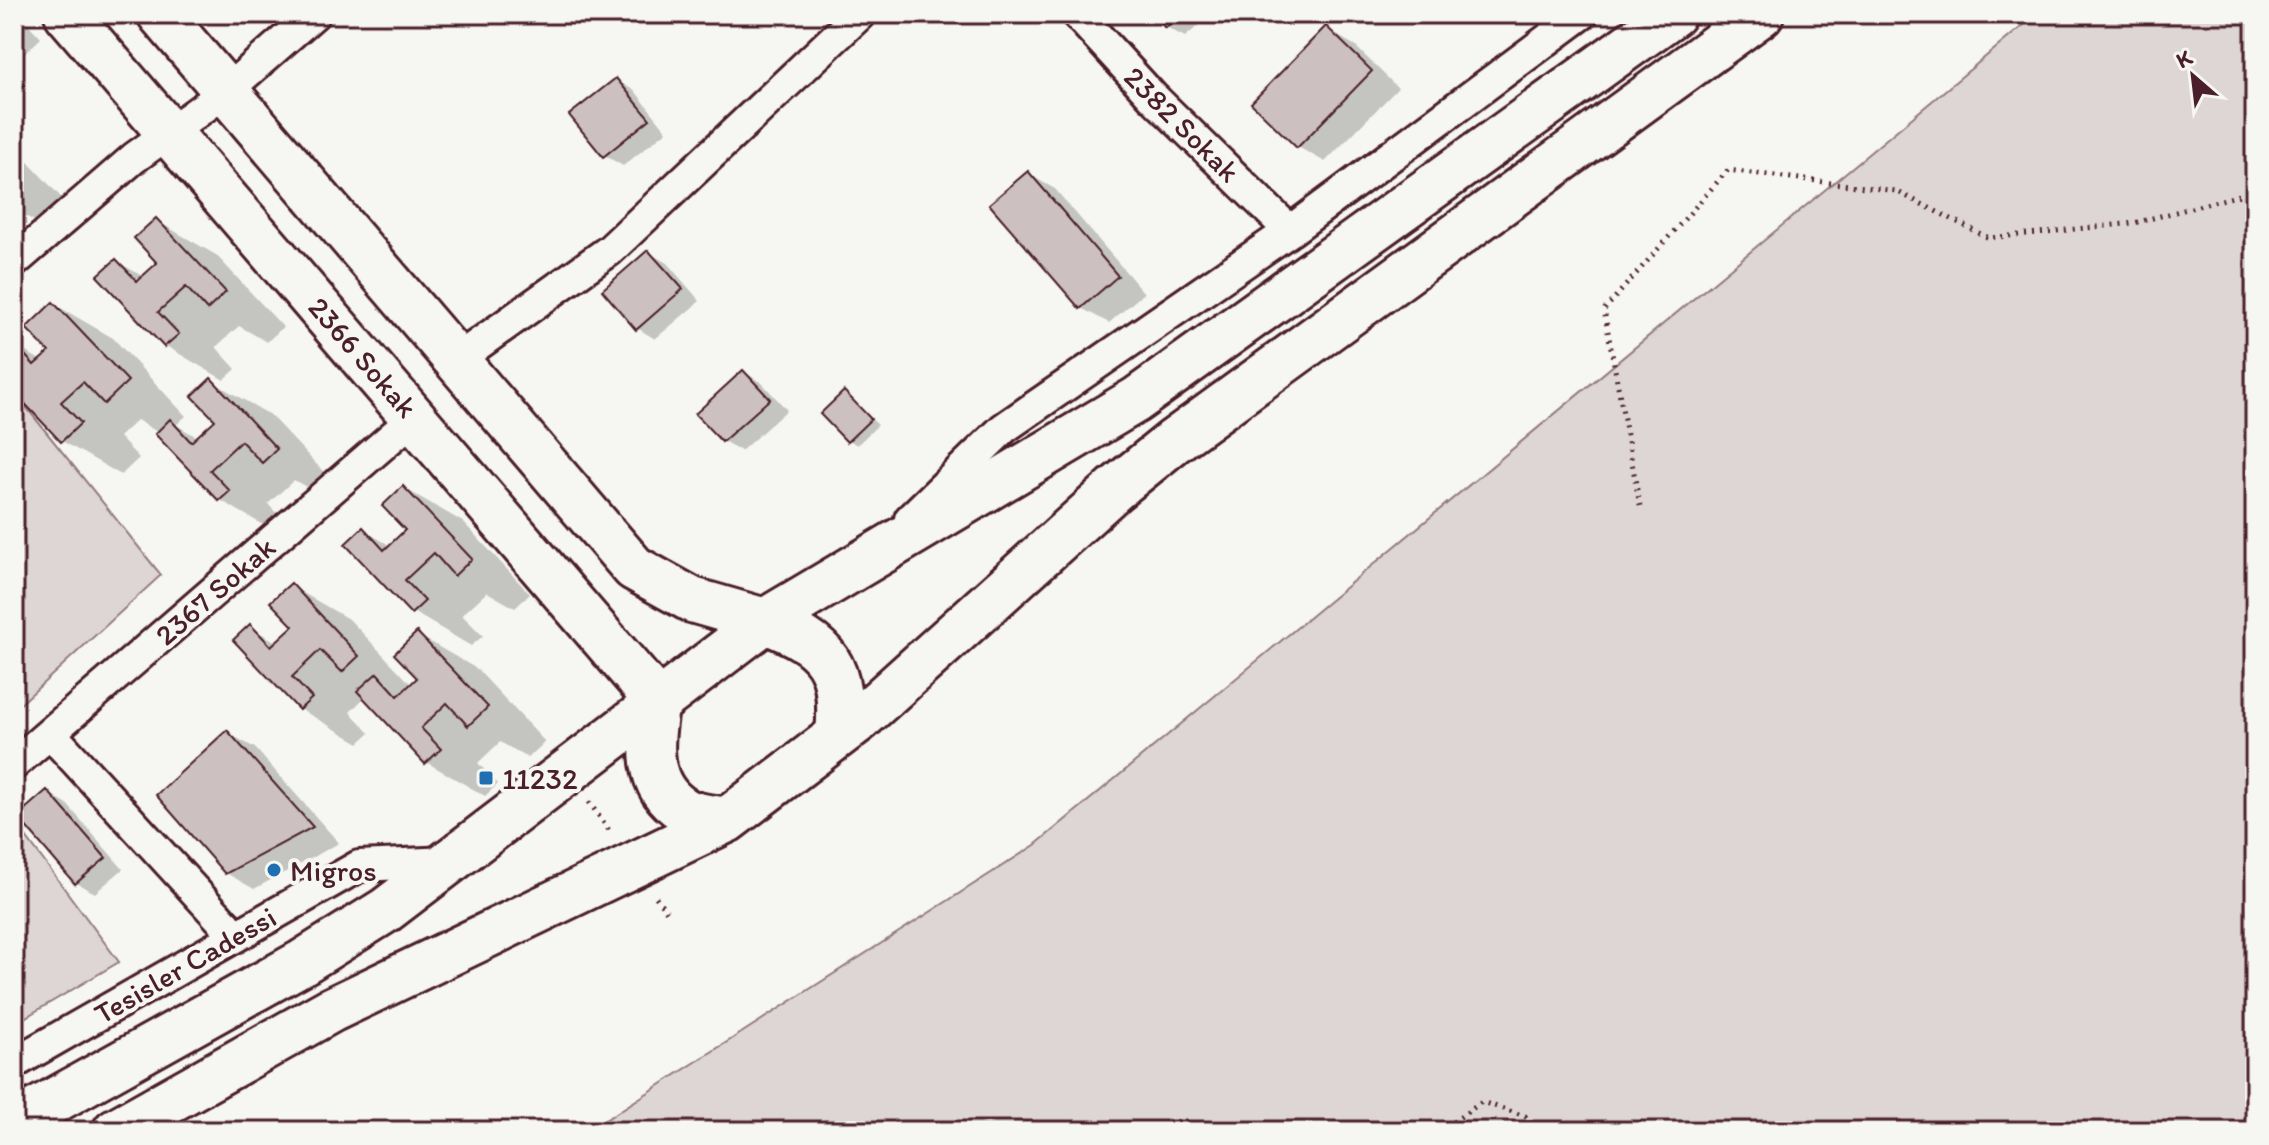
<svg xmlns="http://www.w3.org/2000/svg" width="2269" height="1145" font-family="Itim,sans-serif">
<rect width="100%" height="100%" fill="#f6f6f2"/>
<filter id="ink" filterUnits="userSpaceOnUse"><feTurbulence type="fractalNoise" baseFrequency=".0125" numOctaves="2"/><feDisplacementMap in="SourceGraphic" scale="16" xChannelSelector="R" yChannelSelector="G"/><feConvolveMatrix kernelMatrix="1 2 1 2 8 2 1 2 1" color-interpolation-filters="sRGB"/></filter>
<g filter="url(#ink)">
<path fill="#ddd6d5" stroke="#947a80" stroke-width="2" d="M2037,14H2255V1131H588L1035,845Z
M14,392L161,575L14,710Z
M14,821L119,962L14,1024Z"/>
<path fill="#0003" d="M14,14H19L41,38L20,58L14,55Z
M1155,14H1212L1185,37L1166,27Z
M1326,29L1354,45L1398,88L1325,162L1298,147Z
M616,80L635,91L667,131L623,166L604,155Z
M14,147L72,209L50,230L22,214L14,221Z
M1028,174L1055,189L1144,293L1109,323L1081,308Z
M157,221L216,255L283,327L267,342L239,326L216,347L236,369L224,380L166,346L100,276L116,261L144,277L160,263Z
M648,252L667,263L700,301L655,339L637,328Z
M54,304L113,338L186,416L176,425L199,438L218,420L211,381L270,415L335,484L322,496L294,480L268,504L288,526L279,534L220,500L159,433L137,420L119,437L139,458L121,475L62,441L14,389V345L42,361L52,352Z
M744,372L762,383L787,410L741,451L723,441Z
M844,394L878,425L857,445L849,440Z
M404,488L463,522L530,594L515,608L487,592L462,615L483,636L471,646L413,612L363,530L391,546L408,530Z
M291,586L350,620L412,685L419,678L418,635L477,669L545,742L528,758L500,742L478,763L498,784L485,796L426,762L365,697L350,712L370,733L359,743L300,709L250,627L278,643L295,627Z
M228,733L255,748L339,843L254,889L226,873Z
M48,793L66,803L123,869L95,893L76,883Z"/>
<path fill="#ccc1c0" stroke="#4a1f2b" stroke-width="2" d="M1153,14H1182L1165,28Z
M1326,26L1372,71L1297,148L1251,103Z
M616,78L650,119L603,157L569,115Z
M1028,171L1118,276L1080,309L989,204Z
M156,218L226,292L207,310L186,287L158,312L179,334L164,347L97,276L116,259L137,281L157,263L134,238Z
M648,250L683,289L636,330L602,290Z
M53,302L128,381L104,404L83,382L61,402L81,423L61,442L14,392V343L34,365L49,352L26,328Z
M743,370L770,399L722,442L695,414Z
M211,378L277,449L262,463L241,441L210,470L230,491L219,501L155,434L170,419L191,442L215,420L192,396Z
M844,391L871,419L847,442L820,414Z
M403,486L472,559L454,576L434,553L405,580L425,601L411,614L345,544L363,527L384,550L405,530L382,506Z
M291,583L359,656L342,672L320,650L292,677L312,698L299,710L233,640L250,624L271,646L293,626L270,602Z
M417,632L488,707L468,726L447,703L421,728L441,749L425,764L357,691L377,673L398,696L417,678L394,654Z
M227,730L313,827L225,874L156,795Z
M47,790L106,858L75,884L17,816Z"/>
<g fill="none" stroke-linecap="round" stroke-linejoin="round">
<defs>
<path id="street" d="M1077,14L1152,96L1290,231
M14,262L134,158L225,92L314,14
M455,361L610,250L860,14
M910,519L1004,428L1290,231L1582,14
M50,733L236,936
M14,764L415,417
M14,1063L359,866L449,862"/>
<path id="secondary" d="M67,14L657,701
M160,14L634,568L692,600L765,621"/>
<path id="primary" d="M765,621C829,645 844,666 838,735
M657,701C651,741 643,785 684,810C695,817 714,817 727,820
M14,1123L303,962L386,910L765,621L1136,400L1673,14
M115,1131L331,1010L727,820L861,718L1115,489L1173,442L1761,14"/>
</defs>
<use href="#street" stroke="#4a1f2b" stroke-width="36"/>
<use href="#secondary" stroke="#4a1f2b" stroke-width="50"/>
<use href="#primary" stroke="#4a1f2b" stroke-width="50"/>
<path stroke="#4a1f2b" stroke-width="5" stroke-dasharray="2 6" stroke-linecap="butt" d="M1640,506L1604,310L1728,170L1896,191L1989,238L2134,223L2255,191
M589,802L611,833
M656,897L667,912
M1440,1131L1482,1102L1525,1116L1538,1131"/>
<use href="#street" stroke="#f6f6f2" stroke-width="30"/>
<use href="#secondary" stroke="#f6f6f2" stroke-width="44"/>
<use href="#primary" stroke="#f6f6f2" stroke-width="44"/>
</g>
</g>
<g fill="#1f6fb2" stroke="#f6f6f2" stroke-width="3">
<rect x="478" y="770" width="16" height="16" rx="4"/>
<circle cx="274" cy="870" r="8"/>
</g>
<g text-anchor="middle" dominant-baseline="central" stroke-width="8" stroke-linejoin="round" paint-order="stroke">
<g font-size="30" fill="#4a1f2b" stroke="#f6f6f2">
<text transform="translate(1182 124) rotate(45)">2382 Sokak</text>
<text transform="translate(363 357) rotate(49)">2366 Sokak</text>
<text transform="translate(215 591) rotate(-41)">2367 Sokak</text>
<text transform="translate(185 965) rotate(-30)">Tesisler Cadessi</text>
</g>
<g font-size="30" fill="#4a1f2b" stroke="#f6f6f2" text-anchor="start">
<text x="502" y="778">11232</text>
<text x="290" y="870">Migros</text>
</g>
</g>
<rect width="2269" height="1145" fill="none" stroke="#f6f6f2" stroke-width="48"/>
<rect x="24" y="24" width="2221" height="1097" fill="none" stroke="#4a1f2b" stroke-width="3" filter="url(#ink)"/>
<g transform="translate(2193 76) rotate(332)" stroke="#f6f6f2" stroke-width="6" paint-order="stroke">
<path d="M0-6L14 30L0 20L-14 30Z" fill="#4a1f2b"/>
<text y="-12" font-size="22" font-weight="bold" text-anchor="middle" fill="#4a1f2b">K</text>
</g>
</svg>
